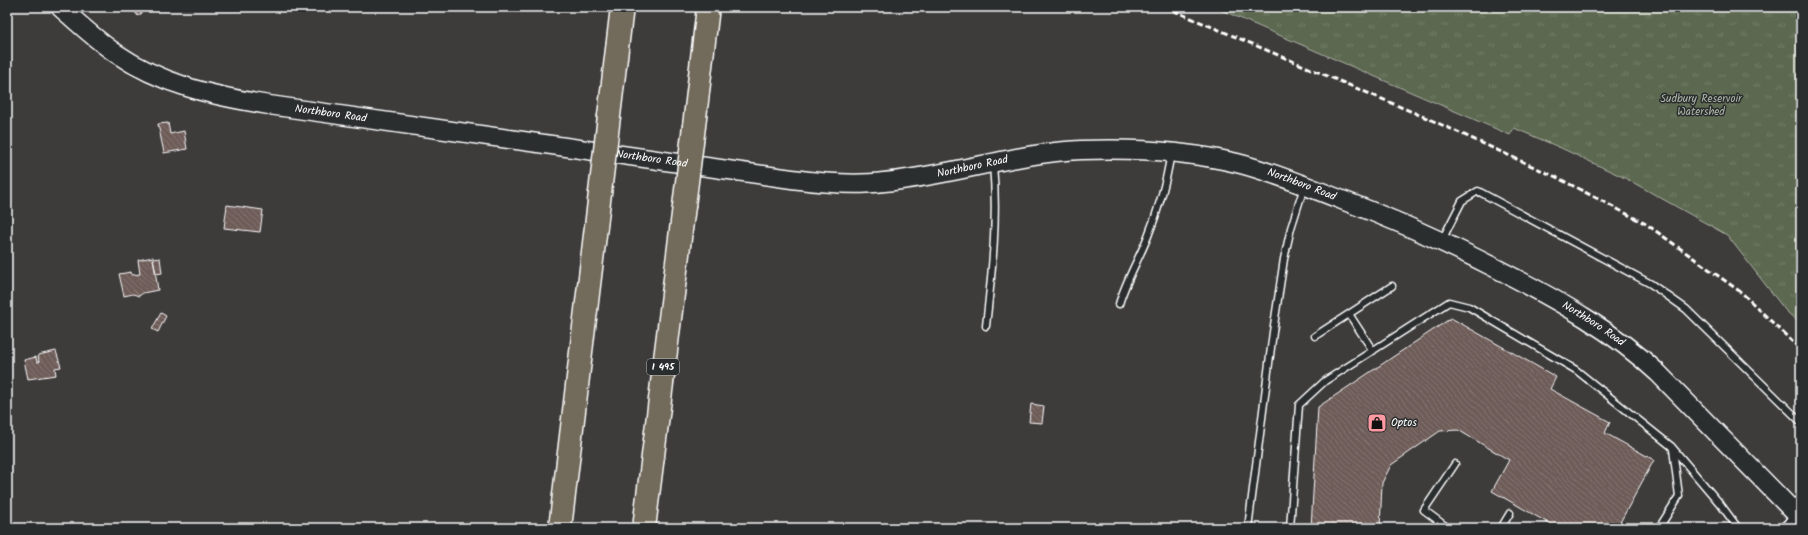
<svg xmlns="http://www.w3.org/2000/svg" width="1808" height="535" font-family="Kalam,sans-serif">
<defs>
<pattern id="grass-tufts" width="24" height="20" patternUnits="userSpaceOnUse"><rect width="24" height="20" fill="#5c6850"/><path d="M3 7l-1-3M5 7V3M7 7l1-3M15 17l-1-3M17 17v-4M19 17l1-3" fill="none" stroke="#747f6a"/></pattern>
<pattern id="building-back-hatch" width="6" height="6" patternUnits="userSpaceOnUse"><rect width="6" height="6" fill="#6e5b59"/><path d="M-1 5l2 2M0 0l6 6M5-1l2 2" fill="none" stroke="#847472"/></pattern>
</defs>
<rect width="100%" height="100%" fill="#3e3b3b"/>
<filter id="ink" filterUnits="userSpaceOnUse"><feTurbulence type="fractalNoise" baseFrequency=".025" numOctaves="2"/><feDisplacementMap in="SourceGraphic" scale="8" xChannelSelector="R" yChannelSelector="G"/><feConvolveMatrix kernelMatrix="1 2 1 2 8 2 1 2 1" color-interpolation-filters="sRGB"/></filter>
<g filter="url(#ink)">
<path fill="url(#grass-tufts)" stroke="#aeb4a8" d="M1214,7H1801V325L1785,310L1727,235L1625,178L1561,148L1514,128L1510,135Z"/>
<path fill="url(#building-back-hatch)" stroke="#fff" d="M131,7H150L138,16Z
M168,123L170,134L184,131L187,149L164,153L158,124Z
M227,205L263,210L260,232L224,228Z
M153,257L158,290L143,293L139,296L133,294L124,296L119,274L131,272L132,275L140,274L138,260Z
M160,258L162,273L156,274L153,259Z
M161,313L166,316L158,332L152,329Z
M1451,318L1556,377L1550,389L1610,422L1605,433L1654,460L1617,528H1557L1492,491L1509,460L1458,430L1440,431L1391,465L1382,483L1380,528H1311L1318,407Z
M56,351L61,367L55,368L56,375L28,379L24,360L36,357L37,362H39L38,355Z
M1031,404L1044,406L1042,423L1029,422Z"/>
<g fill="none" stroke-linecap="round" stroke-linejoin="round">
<defs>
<path id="lane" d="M1442,240L1462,201L1478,191L1651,284L1686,309L1801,422
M1119,304C1126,280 1139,259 1148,236C1159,209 1166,182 1171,154
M1349,314L1373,351
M986,326C992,272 998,218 993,164
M1315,336L1392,286
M1791,506L1801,497
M1248,528L1273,332L1284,259L1291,228L1304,187
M1290,528L1299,405L1325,381L1449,302L1469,307L1576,370L1671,446L1721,505L1738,528
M1448,528L1424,510L1455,464
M1501,528L1510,513
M1659,528L1679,496L1673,449
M1782,528L1795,515"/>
<g id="secondary">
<path id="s1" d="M60,7C78,23 95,39 114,52C162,85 213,96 269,105L792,179C822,183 853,186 884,182C950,176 1014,153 1081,150C1133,148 1186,151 1237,163C1273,172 1308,187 1342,200C1399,221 1453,246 1507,274C1561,302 1613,331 1658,373L1801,519"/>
</g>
<path id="highway" d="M609,116L622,7
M694,126L708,7
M560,528L600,193
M644,528L684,206"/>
</defs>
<use href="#lane" stroke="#fff" stroke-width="9"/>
<use href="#secondary" stroke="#fff" stroke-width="21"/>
<use href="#highway" stroke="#fff" stroke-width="25"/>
<use href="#lane" stroke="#2a2d2e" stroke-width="6"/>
<use href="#secondary" stroke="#2a2d2e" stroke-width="18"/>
<use href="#highway" stroke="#726b5a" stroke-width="22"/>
<path stroke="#fff" stroke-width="3" stroke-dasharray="6 3" stroke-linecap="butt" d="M1165,7L1429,119L1556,177L1646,224L1742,293L1801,350"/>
<defs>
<path id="highway-bridge" d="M600,193L609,116
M684,206L694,126"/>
</defs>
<use href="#highway-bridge" stroke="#fff" stroke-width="25" stroke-linecap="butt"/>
<use href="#highway-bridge" stroke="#726b5a" stroke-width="22"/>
</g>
</g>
<defs>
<symbol id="shop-square" viewBox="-11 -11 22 22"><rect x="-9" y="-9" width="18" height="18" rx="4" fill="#ff9aa2" stroke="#2a2d2e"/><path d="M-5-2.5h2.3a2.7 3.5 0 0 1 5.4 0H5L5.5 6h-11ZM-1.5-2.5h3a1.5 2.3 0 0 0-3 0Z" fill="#111"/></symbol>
</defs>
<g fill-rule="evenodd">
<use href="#shop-square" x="1366" y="412" width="22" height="22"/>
</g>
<g text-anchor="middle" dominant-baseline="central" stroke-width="3" stroke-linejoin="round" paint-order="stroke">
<rect fill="#2a2d2e" stroke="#bfc0c0" stroke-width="1" x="647" y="359" width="32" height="16" rx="3"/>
<g font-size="10" font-weight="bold" fill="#fff">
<text x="663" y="367">I 495</text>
</g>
<g font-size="11" fill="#aeb4a8" stroke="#2a2d2e">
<text x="1701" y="99">Sudbury Reservoir<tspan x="1701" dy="13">Watershed</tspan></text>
</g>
<g font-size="11" fill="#fff" stroke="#2a2d2e">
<text stroke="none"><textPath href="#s1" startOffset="298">Northboro Road</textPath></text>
<text stroke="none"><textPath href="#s1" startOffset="622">Northboro Road</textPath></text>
<text stroke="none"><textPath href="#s1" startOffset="946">Northboro Road</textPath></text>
<text stroke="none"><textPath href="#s1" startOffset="1281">Northboro Road</textPath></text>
<text stroke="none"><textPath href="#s1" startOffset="1605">Northboro Road</textPath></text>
</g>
<g font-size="11" fill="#fff" stroke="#2a2d2e" text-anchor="start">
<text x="1391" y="423">Optos</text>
</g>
</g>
<rect width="1808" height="535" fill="none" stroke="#2a2d2e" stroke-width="24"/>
<rect x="12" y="12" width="1784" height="511" fill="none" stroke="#fff" stroke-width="1.5" filter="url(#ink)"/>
</svg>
